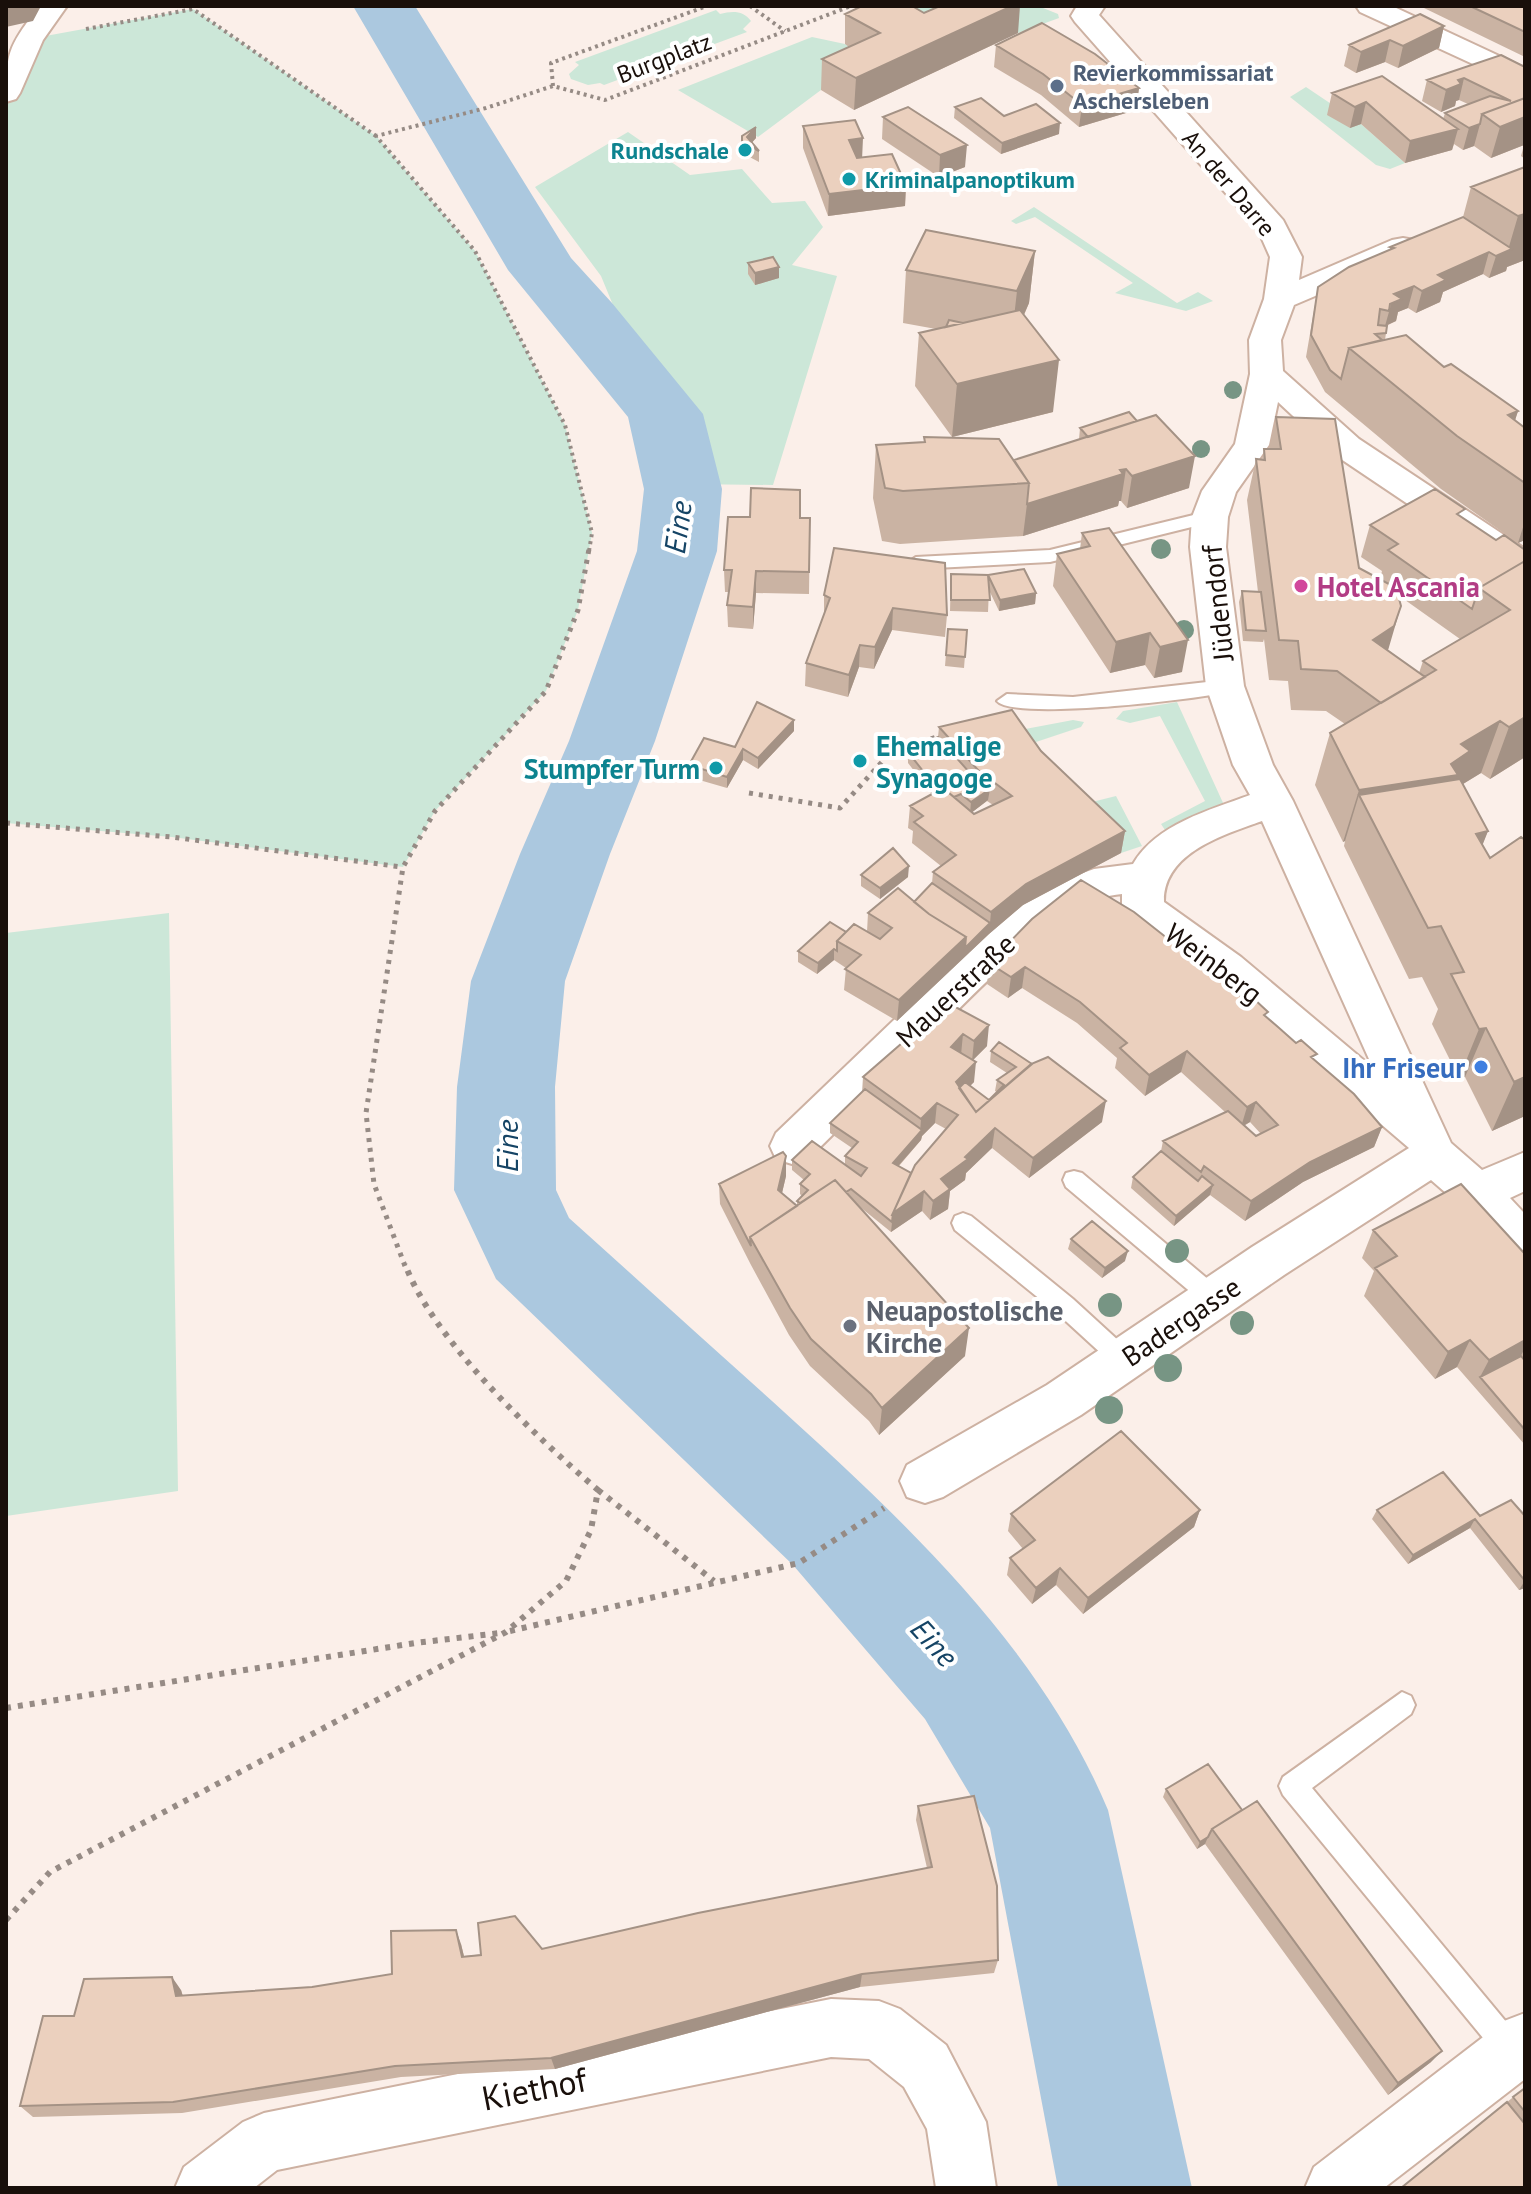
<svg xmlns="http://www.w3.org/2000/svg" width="1531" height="2194" font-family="'PT Sans',sans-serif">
<rect width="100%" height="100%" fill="#fbefe9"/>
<path fill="#cce7d8" d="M884,6H1038L1058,14L1059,18L1018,33L923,44Z
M193,9L376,136L475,251L565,425L592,533L578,610L546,691L435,811L403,867L172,837L6,823V93L29,39Z
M716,10L720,14C732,11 743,10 751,21L743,29L747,32L604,85L600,83L588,85L571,79L569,74L579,65L575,62Z
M812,37L845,44L878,64L821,90L758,137L678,90Z
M1306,87L1361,124L1405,163L1390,169L1376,165L1290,97Z
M628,132L690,175L742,169L772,203L805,201L823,227L792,265L837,276L773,485L687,484L601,276L535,187Z
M1034,207L1177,303L1198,292L1213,301L1186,311L1115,293L1133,283L1035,217L1016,224L1011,221Z
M1177,702L1224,805L1167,833L1161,824L1205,801L1160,716L1130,723L1116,719L1123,711Z
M1073,720L1084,722L1081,727L1036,742L1049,763L1088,803L1116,796L1142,846L1121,853L1038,773L1010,732Z
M169,913L178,1491L6,1516V933Z"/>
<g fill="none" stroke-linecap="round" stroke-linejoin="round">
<path fill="#abc8df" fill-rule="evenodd" d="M353,6H415L571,258L612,303L703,414L722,489L717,551L655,741L610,854L565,981L555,1087L556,1190L569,1218C637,1279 704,1340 772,1401C902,1519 1039,1645 1108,1810L1192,2188H1058L990,1828L925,1719L793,1565L496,1279L454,1190L457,1087L471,981L520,854L569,741L637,551L644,489L628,417L508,270Z"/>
<defs>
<path id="lane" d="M1210,511L1216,513L1219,517L1216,521L1050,562L916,569L907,563L916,557L1050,550Z
M1225,680L1232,681L1234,686L1232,691C1202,699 1013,721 997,701L1007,694L1073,697Z
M1074,1171L1082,1173L1222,1291L1226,1298L1222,1305L1214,1308L1206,1305L1066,1187L1063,1180L1066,1173Z
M963,1213L971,1216L1073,1299L1132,1353L1136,1360L1132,1367L1124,1370L1116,1367L1057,1313L955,1230L952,1223L955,1216Z
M1402,1692L1411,1696L1415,1705L1411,1714L1312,1788L1522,2041L1525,2047L1522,2061L1512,2066L1502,2061L1283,1795L1279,1786L1283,1777Z"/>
<path id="street" d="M39,6H67L43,40L20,93L16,99L6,102C6,50 9,47 39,6Z
M1077,6H1105L1099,15L1283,220L1302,257L1299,280L1392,240L1403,238L1414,240L1419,247L1414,254L1294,305L1281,340L1283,371L1359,439L1525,549V578L1512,574L1335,455L1278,402L1269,445L1236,492L1228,517L1226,547L1244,686L1273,765L1293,801L1451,1143L1482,1170L1525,1152V1191L1510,1198L1525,1214V1265L1509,1260L1461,1206L1431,1180L1284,1275L1081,1415L943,1497L925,1503L907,1497L900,1481L907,1465L1047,1385L1252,1247L1409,1148L1211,979L1128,920L1122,909V894C1059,898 966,1003 921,1047C883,1084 846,1122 808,1159L792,1164L776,1159L770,1146L776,1133L968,949L1029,899L1061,881L1094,869L1133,864C1156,824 1210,810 1250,795L1233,765L1206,686L1190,547L1192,517L1202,491L1235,444L1250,374L1249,340L1264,299L1270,257L1258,230L1075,22L1071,16ZM1262,821L1373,1068L1241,957L1164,902C1163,853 1223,835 1262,821Z
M1356,6H1392L1525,68V88L1360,12Z
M831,1999L879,2001L900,2009L946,2045L986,2122L996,2188H936L927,2129L904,2087L869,2059L831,2057L277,2170L254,2188H175L184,2167L243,2122L264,2113Z
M1525,2013V2079L1384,2188H1305L1314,2167L1504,2021Z"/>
</defs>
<use href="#lane" stroke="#cdb1a2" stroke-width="4"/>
<use href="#street" stroke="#cdb1a2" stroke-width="4"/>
<path stroke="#968b85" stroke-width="4" stroke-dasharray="3 4" stroke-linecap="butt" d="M750,6L785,31
M86,29L193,9L376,136
M553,86L551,63L707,6
M589,551L592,533L565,425L475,251L376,136L486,108L553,86L605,100L851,6"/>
<path stroke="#968b85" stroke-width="5" stroke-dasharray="4 6" stroke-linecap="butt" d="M749,793L840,808L891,752L943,735
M6,823L171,837L402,867
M405,1266L374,1184L366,1113L403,867L435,811L546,691L578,610L589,549"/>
<path stroke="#968b85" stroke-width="6" stroke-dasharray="5 7" stroke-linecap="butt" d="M598,1490L714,1581
M510,1631L799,1563L884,1508
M6,1708L415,1643L500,1633
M6,1920L50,1872L506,1632L566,1581L591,1530L598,1490C536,1437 433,1340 405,1264"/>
<use href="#lane" fill="#fff" fill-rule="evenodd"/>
<use href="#street" fill="#fff" fill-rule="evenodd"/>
</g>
<g fill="#779584">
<circle cx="1233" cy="390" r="9"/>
<circle cx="1201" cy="449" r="9"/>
<circle cx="1161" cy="549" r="10"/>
<circle cx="1184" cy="630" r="10"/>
<circle cx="1177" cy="1251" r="12"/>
<circle cx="1110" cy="1305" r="12"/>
<circle cx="1242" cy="1323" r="12"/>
<circle cx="1168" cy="1368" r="14"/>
<circle cx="1109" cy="1410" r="14"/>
</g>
<path fill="#cab3a3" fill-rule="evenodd" d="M1425,6H1525V57L1424,8Z
M924,13L1018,33L854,110L821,90L822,59L849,47L845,44V14Z
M1444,26L1439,48L1398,68L1385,62L1356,73L1344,66L1349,45Z
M996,45L1139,88L1136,110L1079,127L1041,95L994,67Z
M1525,67V159L1521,156L1524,145L1491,158L1474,146L1463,150L1454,144L1452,150L1405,163L1361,124L1350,128L1327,115L1332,93L1443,119L1445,113L1468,104L1459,100L1456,101L1455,106L1441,112L1422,101L1427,80Z
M955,107L1004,116L1059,134L1001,154L954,118Z
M883,117L965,167L939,177L882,139Z
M803,126L862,158L906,185L905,206L828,216L803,148Z
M756,127V138L752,142L759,151V162L742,153V136Z
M1525,167V260L1507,267L1506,271L1489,278L1483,274L1443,292L1440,302L1416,313L1408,308L1398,312L1396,321L1386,326V333L1385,340L1444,367L1518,411L1515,420L1525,428V540L1518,543L1441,489L1325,392L1306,357L1318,287L1390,250V247L1463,217L1471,187Z
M1035,251L1029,303L1024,315L1053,412L952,437L915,386L919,333L936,329L903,323L906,270Z
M748,263L779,278L755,285L748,274Z
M1276,417L1359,568L1380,579L1382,571L1361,557L1370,525L1462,517L1496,540L1504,535L1525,757L1490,779L1481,773L1463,784L1488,831L1482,845L1490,858L1525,840V1116L1492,1131L1465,1077L1459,1078L1432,1024L1438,1009L1422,977L1409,979L1344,846L1345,841L1343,842L1315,785L1330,733L1345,724L1326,711L1291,710L1288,681L1269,680L1264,639L1263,642L1243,641L1239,602L1242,591L1258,592L1247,500L1256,459L1262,460L1264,449H1269ZM1398,595L1460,639L1423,661L1419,673L1388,650Z
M1080,428L1189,488L1127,508L1121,501H1119L1118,506L1023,536L900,544L882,541L873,498L876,445L924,442V437L1014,460L1079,439Z
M800,518H810L809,594L756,593L753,629L728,627L727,605L729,592H725L724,570Z
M1082,533L1182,672L1154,678L1145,665L1110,673L1053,586L1057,554L1080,549Z
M951,574L988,575L1036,593L1035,604L999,611L989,590L988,612L950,611Z
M824,595L947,615L945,637L892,630L874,669L859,667L848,697L805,686L806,663L824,614Z
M948,629L967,630L964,668L945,666Z
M939,727L1041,751L1125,831L1121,853L1023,905L989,934L897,1021L844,990L846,968L834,960L817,974L798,962V951L846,932H867L868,913L914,902L932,883L933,872L941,866L912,843L913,831L908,828L910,806L932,794L908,763V752L938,737ZM987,801L993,805L974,814L972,812Z
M794,731L758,769L743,760L727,788L689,777V765L735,747Z
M861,875L908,877L880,899L861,886Z
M1032,919L1267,1017L1315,1060L1382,1127L1374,1147L1303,1182L1245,1221L1210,1195L1174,1226L1131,1188L1133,1177L1161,1151L1163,1141L1225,1112L1181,1072L1145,1096L1115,1068L1117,1058L1077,1023L1022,988L1008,998L987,984L989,963ZM1250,1122L1261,1134L1256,1136L1244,1126Z
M948,1003L987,1046L973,1060L974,1082L970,1086L989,1100L997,1092L995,1091L997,1080L1007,1073L990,1062L991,1051L1102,1122L1029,1178L992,1148L966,1173L965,1180L950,1191L948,1209L930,1220L922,1211L891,1232L855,1203L965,1356L879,1435L869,1421L810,1366L789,1335L751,1265L720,1204L719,1184L786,1176L782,1193L797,1205V1201L802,1196L800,1194V1184L804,1180L792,1170V1160L845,1164V1156L852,1148L830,1133V1123L862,1093L863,1077ZM935,1123L946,1129L911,1173L899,1166L921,1140L922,1136Z
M1373,1230L1525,1254V1445L1457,1367L1435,1379L1364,1296L1374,1271L1362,1258Z
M1071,1239L1125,1261L1102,1278L1068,1249Z
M1511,1500L1525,1588L1519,1590L1470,1528L1408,1564L1372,1519L1377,1510L1480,1516Z
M1200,1510L1194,1527L1083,1614L1056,1585L1032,1604L1007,1575L1010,1558L1023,1549L1008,1531L1011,1514Z
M1166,1789L1242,1810L1431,2062L1388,2095L1205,1844L1197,1849L1163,1797Z
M918,1806L998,1960L994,1973L860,1987L555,2069L401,2077L182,2113L33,2117L20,2106L74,2016L181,1990L183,1996L312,1987L392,1974L461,1944L464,1956L542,1949L927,1868L916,1820Z
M1525,2088V2188L1507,2102Z"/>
<path fill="#a49285" d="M6,6H41L33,21L6,27Z
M1012,6H1020L1018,33L854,110L856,78Z
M1444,26L1439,48L1398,68L1403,46Z
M1390,40L1385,62L1356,73L1361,52Z
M1464,78L1459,100L1456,101L1455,106L1441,112L1446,90L1458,80Z
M1139,88L1136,110L1079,127L1082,105Z
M1366,102L1361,124L1350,128L1355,107Z
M1525,106L1524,145L1491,158L1500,127Z
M1060,123L1059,134L1001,154L1002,143Z
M1480,124L1474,146L1463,150L1469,128Z
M756,127V138L749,146L747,137Z
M1458,129L1452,150L1405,163L1410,141Z
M863,138L862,160L848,162L849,140Z
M967,145L965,167L939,177L940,155Z
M906,185L905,206L828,216L829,194Z
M1525,214V260L1507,267L1506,271L1489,278L1496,256L1508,250L1518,216Z
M1035,251L1029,303L1011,344L1017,291Z
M1489,252L1483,274L1443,292L1440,302L1416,313L1422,291L1438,275Z
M779,267V278L755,285V273Z
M1414,286L1408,308L1398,312L1396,321L1385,326L1394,294Z
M1059,360L1053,412L952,437L957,384Z
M1518,411L1501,464L1508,415Z
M1195,456L1189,488L1127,508L1132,476Z
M1126,469L1121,501H1119L1118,506L1023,536L1027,504Z
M1525,521V540L1518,543Z
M756,571V593L753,629V607Z
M1036,593L1035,604L999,611L1000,600Z
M1401,606L1389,647L1382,667L1373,640Z
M893,608L892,630L874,669L875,647Z
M1150,633L1145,665L1110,673L1116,642Z
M1188,640L1182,672L1154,678L1160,647Z
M860,645L859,667L848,697L849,675Z
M1525,717V757L1490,779L1509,727Z
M794,720V731L758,769V758Z
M1500,721L1481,773L1458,787L1359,795L1345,841L1343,842L1359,790L1451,764L1461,744Z
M743,749V760L727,788V777Z
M990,789L988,800L970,814L971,802Z
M1125,831L1121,853L1023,905L989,934L991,912L1026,884Z
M1488,831L1468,882L1476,834Z
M909,866L908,877L880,899V888Z
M990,923L989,934L897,1021L899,1000L966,937Z
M834,949V960L817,974L818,963Z
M1025,967L1022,988L1008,998L1011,977Z
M989,1025L987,1046L972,1061L974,1041Z
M1486,1028L1465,1077L1459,1078L1479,1029Z
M963,1034L961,1055L951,1047Z
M1187,1051L1181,1072L1145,1096L1149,1075Z
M976,1062L974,1082L958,1098L956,1082Z
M1525,1077V1116L1492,1131L1514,1082Z
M1106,1101L1102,1122L1029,1178L1033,1158Z
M1256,1102L1250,1122L1241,1127L1247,1107Z
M937,1103L935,1123L922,1136L921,1140L892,1173L893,1163L920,1133L921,1119Z
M1382,1127L1374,1147L1303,1182L1245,1221L1251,1201L1310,1162Z
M995,1128L992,1148L966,1173L965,1180L950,1191L948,1209L930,1220L933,1201L941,1179Z
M786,1156V1176L778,1210V1190Z
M1213,1185L1210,1195L1174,1226L1176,1216Z
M924,1191L922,1211L891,1232L893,1213Z
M1128,1251L1125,1261L1102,1278L1105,1268Z
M969,1328L965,1356L879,1435L882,1408Z
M1470,1340L1457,1367L1435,1379L1448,1352Z
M1525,1340V1348L1516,1365L1480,1377L1489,1360Z
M1200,1510L1194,1527L1083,1614L1088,1598Z
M1475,1519L1470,1528L1408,1564L1413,1555Z
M1060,1568L1056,1585L1032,1604L1036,1588Z
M1525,1581V1588L1519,1590L1524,1582Z
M1208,1837L1205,1844L1197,1849L1200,1842Z
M456,1930L461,1944L467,1969L462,1957Z
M862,1974L860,1987L555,2069L551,2058Z
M172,1977L181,1990L186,2008L176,1996Z
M1442,2051L1431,2062L1388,2095L1398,2083Z"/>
<path fill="#ebd0be" stroke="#a49285" stroke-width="2" d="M862,6H912L924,13L940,6H1012L856,78L822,59L880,33L845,14Z
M1470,6H1525V32Z
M1420,14L1444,26L1403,46L1390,40L1361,52L1349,45Z
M1042,23L1095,54L1139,88L1082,105L1043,74L996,45Z
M1501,55L1525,67V98L1482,114L1480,124L1469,128L1445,113L1490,96L1511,101L1464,78L1458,80L1461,84L1446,90L1427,80Z
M1382,76L1458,129L1410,141L1366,102L1355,107L1332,93Z
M981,98L1004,116L1036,104L1060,123L1002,143L955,107Z
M1525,98V117L1500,127L1482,114Z
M908,107L967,145L940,155L883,117Z
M855,120L863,138L849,140L857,158L892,154L906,185L829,194L803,126Z
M756,127L747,137L759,151L742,142V136Z
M1525,167V214L1518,216L1471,187Z
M1463,217L1512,249L1496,256L1489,252L1438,275L1446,280L1422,291L1414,286L1394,294L1402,299L1390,304L1389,311L1380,309L1378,325L1387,326L1386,333L1375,334L1382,340L1349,348L1341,379L1330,370L1311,335L1318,287L1349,267L1394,248L1390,247Z
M926,230L1035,251L1017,291L906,270Z
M773,257L779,267L755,273L748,263Z
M1020,310L1059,360L957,384L919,333Z
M949,320L963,323L946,327Z
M1406,335L1444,367L1451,364L1518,411L1508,415L1525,428V483L1457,436L1349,348Z
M1129,412L1137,421L1088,437L1080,428Z
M1156,415L1195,456L1132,476L1126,469L1120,470L1123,474L1027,504L1029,483L1014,460Z
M1276,417L1335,419L1359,568L1389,584L1398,595L1401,606L1394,626L1373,640L1425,677L1381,703L1337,671L1301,669L1298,641L1279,640L1256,459L1265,460L1264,449H1281Z
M924,437L999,439L1029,483L903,491L885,488L876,445L925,442Z
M751,488L800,490V518H810L809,572L756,571L753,607L727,605L732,570H724L728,517H750Z
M1435,489L1465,509L1457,514L1496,540L1504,535L1525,550V561L1479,588L1472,609L1388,550L1398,544L1370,525Z
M1109,528L1188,640L1160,647L1150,633L1116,642L1057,554L1090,546L1082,533Z
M834,548L945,563L947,615L893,608L875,647L860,645L849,675L806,663L830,598L824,595Z
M1525,561V717L1509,727L1500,721L1461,744L1470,751L1451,764L1458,775L1359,790L1330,733L1436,670L1423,661L1510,610L1479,588Z
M1024,569L1036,593L1000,600L988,575Z
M951,574L988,575L990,600H951Z
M1242,591L1261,592L1266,631L1246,630Z
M948,629L967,630L965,657L946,655Z
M757,702L794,720L758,758L743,749L727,777L689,765L704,738L735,747Z
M1012,710L1041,751L1125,831L1026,884L991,912L933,872L956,855L914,822L923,816L910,806L943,788L974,814L1012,796L978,770L939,727Z
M938,737L977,781L990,789L971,802L961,794L954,797L943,788L938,790L908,752Z
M1460,779L1488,831L1476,834L1490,858L1521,837L1525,840V1077L1514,1082L1486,1028L1479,1029L1451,974L1464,972L1441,926L1428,928L1359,795Z
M893,848L909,866L880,888L861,875Z
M1081,880L1134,912L1248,1002L1253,998L1268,1012L1264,1015L1278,1027L1296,1043L1301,1040L1317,1054L1311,1057L1354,1094L1382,1127L1310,1162L1251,1201L1204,1166L1201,1172L1163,1141L1228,1111L1256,1136L1278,1125L1256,1102L1247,1107L1187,1051L1149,1075L1120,1048L1127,1043L1080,1002L1025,967L1011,977L989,963L1032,919Z
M932,883L990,923L965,948L966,937L929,914L914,902Z
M898,888L929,914L966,937L899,1000L845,969L861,955L837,941L854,924L880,939L892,928L868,913Z
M830,922L846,932L837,941V951L834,949L818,963L798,951Z
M948,1003L989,1025L974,1041L963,1034L951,1047L976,1062L956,1082L976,1112L1031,1064L1048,1057L1106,1101L1033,1158L995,1128L965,1157L968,1159L941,1179L950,1189L933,1201L924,1191L893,1213L915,1165L958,1115L937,1103L921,1119L863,1077Z
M999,1042L1032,1064L976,1112L959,1088L965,1082L989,1100L1004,1085L997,1080L1016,1067L991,1051Z
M865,1089L922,1130L893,1163L911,1173L893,1213L892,1222L851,1189L846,1192L835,1180L800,1203L797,1201L808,1190L800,1184L810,1174L792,1160L812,1141L861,1176L867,1168L845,1156L858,1142L830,1123Z
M1161,1151L1198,1181L1202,1176L1213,1185L1176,1216L1133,1177Z
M783,1152L786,1156L778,1190L797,1206L750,1237L751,1246L719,1184Z
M835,1180L969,1328L882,1408L871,1394L811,1339L790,1308L750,1237Z
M1461,1184L1525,1254V1340L1489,1360L1470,1340L1448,1352L1375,1268L1397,1256L1373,1230Z
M1092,1221L1128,1251L1105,1268L1071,1239Z
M1521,1356L1525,1361V1430L1480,1377Z
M1121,1431L1200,1510L1088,1598L1060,1568L1036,1588L1010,1558L1035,1540L1011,1514Z
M1443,1472L1480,1516L1511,1500L1525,1516V1581L1475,1519L1413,1555L1377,1510Z
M1208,1764L1242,1810L1212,1829L1208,1837L1200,1842L1166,1789Z
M974,1796L997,1886L998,1960L862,1974L551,2058L395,2066L173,2102L20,2106L43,2016H74L84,1979L172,1977L176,1996L312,1987L392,1974L391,1931L456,1930L462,1957L481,1955L478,1923L515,1916L542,1949L698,1913L932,1867L918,1806Z
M1257,1801L1442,2051L1398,2083L1212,1829Z
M1525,2088V2112L1513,2097Z
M1507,2102L1525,2124V2188H1401Z"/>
<circle fill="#5c6f8a" stroke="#fff" stroke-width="3" cx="1057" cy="86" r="8"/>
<g fill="#0f9aa8" stroke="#fff" stroke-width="3">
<circle cx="745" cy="150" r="8"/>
<circle cx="849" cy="179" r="8"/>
<circle cx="860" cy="761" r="8"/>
<circle cx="716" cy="768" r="8"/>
</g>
<circle fill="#d1479c" stroke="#fff" stroke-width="3" cx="1301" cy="586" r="8"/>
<circle fill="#3f7fe0" stroke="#fff" stroke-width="3" cx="1481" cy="1067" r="8"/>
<circle fill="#6b7280" stroke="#fff" stroke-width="3" cx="850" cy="1326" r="8"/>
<g text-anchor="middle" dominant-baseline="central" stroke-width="8" stroke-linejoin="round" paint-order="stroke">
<g font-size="24" fill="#190f0a" stroke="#fff">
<text transform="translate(664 58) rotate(-21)">Burgplatz</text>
<text transform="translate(1229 183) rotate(50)">An der Darre</text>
</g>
<g font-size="24" font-weight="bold" fill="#4e5e75" stroke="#fff" text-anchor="start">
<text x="1073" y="72">Revierkommissariat<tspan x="1073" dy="28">Aschersleben</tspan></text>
</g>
<g font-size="24" font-weight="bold" fill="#0d838f" stroke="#fff" text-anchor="end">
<text x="729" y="150">Rundschale</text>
<text x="865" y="179" text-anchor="start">Kriminalpanoptikum</text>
</g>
<g font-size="28" font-weight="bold" fill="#b23c85" stroke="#fff" text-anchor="start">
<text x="1317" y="586">Hotel Ascania</text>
</g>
<g font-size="28" fill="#190f0a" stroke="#fff">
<text transform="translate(1217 603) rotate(-96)">Jüdendorf</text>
<text transform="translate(1214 963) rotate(37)">Weinberg</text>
<text transform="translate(955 990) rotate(-43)">Mauerstraße</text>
<text transform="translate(1181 1321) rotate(-34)">Badergasse</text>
</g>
<g font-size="28" font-weight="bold" fill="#0d838f" stroke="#fff" text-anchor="start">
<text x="876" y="745">Ehemalige<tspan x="876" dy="32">Synagoge</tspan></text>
<text x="700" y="768" text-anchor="end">Stumpfer Turm</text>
</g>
<g font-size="28" font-weight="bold" fill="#366cbe" stroke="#fff" text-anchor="end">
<text x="1465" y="1067">Ihr Friseur</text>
</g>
<g font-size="28" font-weight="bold" fill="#5b616d" stroke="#fff" text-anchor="start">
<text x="866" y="1310">Neuapostolische<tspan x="866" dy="32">Kirche</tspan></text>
</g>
<g font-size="30" font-style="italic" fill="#154465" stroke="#fff">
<text transform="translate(677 527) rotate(-82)">Eine</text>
<text transform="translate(506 1146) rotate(-90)">Eine</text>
<text transform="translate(935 1642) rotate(48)">Eine</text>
</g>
<g font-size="34" fill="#190f0a" stroke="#fff">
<text transform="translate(534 2088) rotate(-11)">Kiethof</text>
</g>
</g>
<rect width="1531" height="2194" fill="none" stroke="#190f0a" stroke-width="16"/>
</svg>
